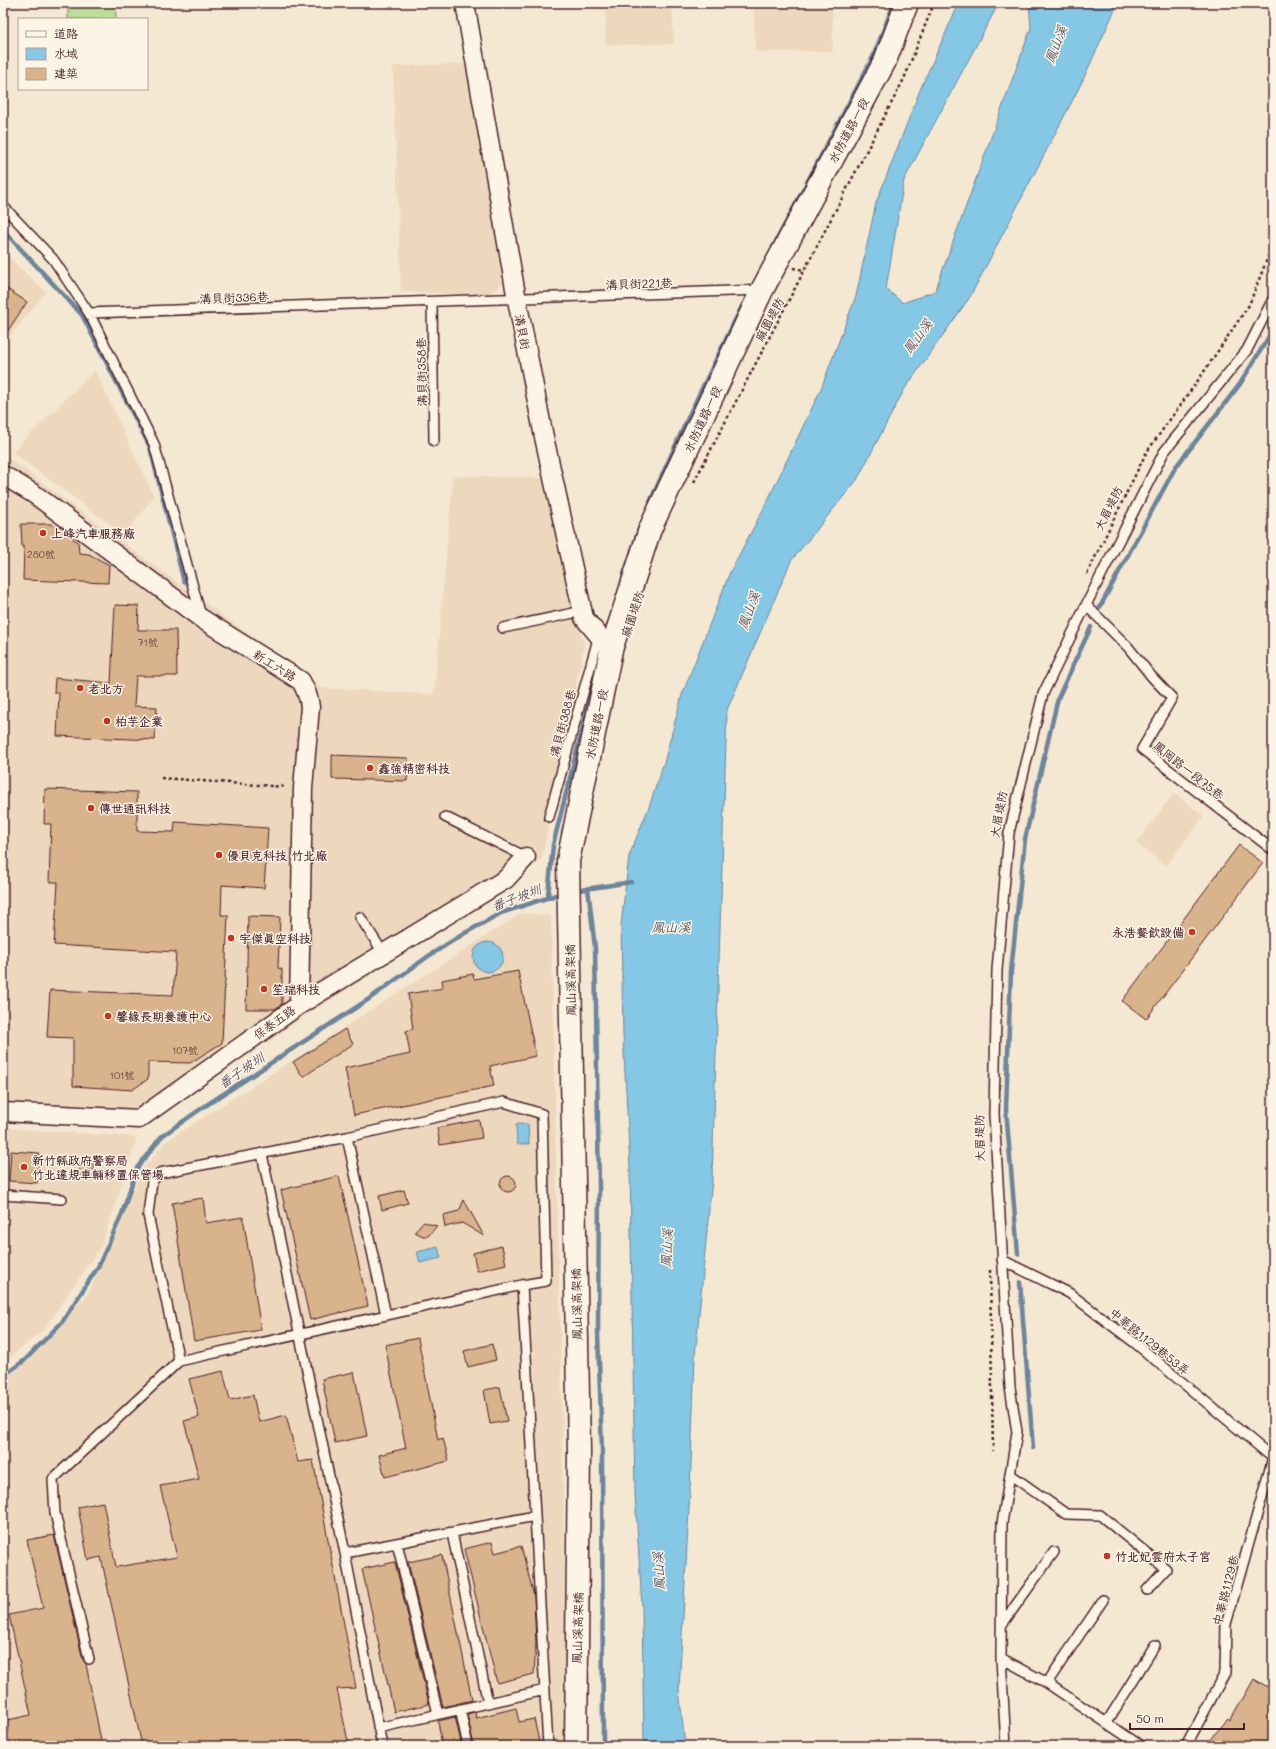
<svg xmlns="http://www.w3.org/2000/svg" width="1276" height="1749" font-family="Mali,'LXGW WenKai TC',sans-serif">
<rect width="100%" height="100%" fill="#f5e8d3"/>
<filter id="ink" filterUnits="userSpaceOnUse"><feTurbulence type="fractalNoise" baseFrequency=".025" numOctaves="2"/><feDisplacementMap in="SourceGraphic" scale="8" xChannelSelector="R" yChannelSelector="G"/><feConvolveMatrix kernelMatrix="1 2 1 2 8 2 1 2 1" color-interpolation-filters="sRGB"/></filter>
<g filter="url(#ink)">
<path fill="#edd8bd" d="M606,3H672L674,44L605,45Z
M754,3H832L833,51L755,52Z
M468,64L509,278L488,295L401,292L393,66Z
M3,252L46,292L3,345Z
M95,370L154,497L124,535L12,452Z
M3,454L321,688L434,694L453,476L546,478L584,645L542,859L507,889L307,1015L144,1126L3,1121Z
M1174,793L1204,816L1166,866L1136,843Z
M522,913L551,916L563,1455L566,1746H3V1383L88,1294L142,1171L165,1142Z
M3,1128L137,1137L102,1245L44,1329L3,1364Z"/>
<path fill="#bade99" stroke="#827e62" d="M68,3H115L116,19H68Z"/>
<path fill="#84c8e5" stroke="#6d849b" d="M959,3H999L904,180L886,289L903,303L935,291L1031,28L1029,3H1118L1081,84L970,297L904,390L857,480L791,561L727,710L712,1179L695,1356L690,1491L679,1689L685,1746H644L642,1608L635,1492L630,1168L623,1035L621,925L629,856L649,807L665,759L682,695L730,572L766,504L820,391L856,296L876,203L920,90Z
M473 957a15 15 0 1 1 30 0a15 15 0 1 1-30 0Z
M516,1124H528L529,1144H517Z
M438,1247L441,1258L420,1263L417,1252Z"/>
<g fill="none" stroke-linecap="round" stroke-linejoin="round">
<path stroke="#6d849b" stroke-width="4.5" d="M3,230L82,315L150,447L184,582
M773,247L873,57L894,3
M650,502L692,409L743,304
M622,581L640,526
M1100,607L1175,468L1240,384L1273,330
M588,888L595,948L599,1186L598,1332L602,1451L603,1746
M573,891L631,882
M548,896L553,845L593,687
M1018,1254L1006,1109L1011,971L1025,839L1058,698L1091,627
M1020,1282L1033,1448
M3,1376L25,1360L62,1322L98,1267L122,1214L137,1168L162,1136L205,1106L369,999L430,955L465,933L501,913L562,893"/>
</g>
<path fill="#d9b38b" stroke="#4a1f2b" d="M7,289L27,302L3,338V296Z
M21,524H51L78,542L79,553L89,554L109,565L108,583L23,580L24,547H22Z
M115,605L139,606L138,630H176L177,676H136L134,706L157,707L155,740L57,736L59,693H54L55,678L111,683Z
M332,755L408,758L407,781L332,779Z
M45,789L137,792V831L174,832L175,822L268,828L264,888L222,885L221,915H228L222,1043L190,1063L148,1062V1079L132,1090L73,1086V1038L47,1037L50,990L173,995L176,952L54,945L58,882H49L51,824H44Z
M1239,845L1263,863L1146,1019L1122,1001Z
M248,916L280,917L278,968L282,969V1004L275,1009H246Z
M518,971L536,1056L490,1066L494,1086L354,1115L345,1068L410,1054L406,1031L413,1029L408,994L443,988L442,980L473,974L474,979Z
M345,1029L353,1044L303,1077L293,1062Z
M479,1120L482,1138L440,1145L437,1128Z
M11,1151L39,1153L37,1183L9,1181Z
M80,1163L94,1164L93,1180L79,1179Z
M339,1176L368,1306L310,1320L281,1190Z
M500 1184a8 8 0 1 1 16 0a8 8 0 1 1-16 0Z
M404,1190L408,1203L382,1210L379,1196Z
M203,1198L206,1223L243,1217L261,1330L194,1341L172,1203Z
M464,1200L484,1236L462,1223L445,1227L443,1215L459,1211Z
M424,1222L437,1226L428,1236H423L415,1232L420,1225Z
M502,1246L506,1264L477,1271L473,1253Z
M418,1338L438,1440L443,1438L449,1461L385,1477L379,1455L406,1448L385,1345Z
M492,1344L496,1360L468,1367L464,1351Z
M223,1371L230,1400L253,1395L259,1422L286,1415L298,1462L313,1460L356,1688L337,1689L349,1746H142L101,1557L88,1560L78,1507L103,1502L116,1567L177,1557L160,1486L199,1479L184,1421L199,1417L189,1379Z
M354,1372L367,1436L335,1443L322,1379Z
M500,1387L507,1421L490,1424L484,1390Z
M54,1535L83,1660L86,1664L102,1746H3V1721L31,1715L9,1615L43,1608L27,1540Z
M492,1542L495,1553L521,1546L534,1596L536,1643L534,1674L497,1683L464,1549Z
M442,1555L472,1700L443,1707L408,1562Z
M395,1562L429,1704L394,1712L362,1569Z
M1254,1679L1273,1690V1746H1204L1228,1719L1230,1721Z
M516,1708L519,1722L534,1719L540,1746H474L467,1714L475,1712L476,1718Z
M455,1717L462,1746H442L438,1721Z"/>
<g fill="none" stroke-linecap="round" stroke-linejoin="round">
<defs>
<path id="service" d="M3,206L53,259L89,313L154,444L201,616
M432,303L434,441
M89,313L762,290
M1086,605L1128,647L1152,677L1172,698L1142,749L1273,850
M503,628L583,611
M445,817L526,857
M549,817L599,635
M360,917L384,954
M347,1137L386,1315
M262,1154L345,1553L382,1746
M3,1195L62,1199
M1002,1260L1069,1293L1135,1343L1273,1458L1226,1624L1225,1673L1186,1746
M179,1361L148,1215L152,1181L160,1173L347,1137L504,1102L542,1114L546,1281L522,1285L548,1746
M1011,1475L1066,1514L1100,1515L1166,1569L1147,1590
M452,1533L488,1703
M397,1543L438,1714
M345,1553L535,1516
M1003,1623L1054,1552
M1001,1658L1047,1683L1141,1746
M89,1659L55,1513L53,1479L179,1361L522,1285
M1047,1683L1103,1600
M460,1709L468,1746
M1107,1722L1155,1645
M378,1728L545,1690
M1006,1746L1001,1658L1002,1523L1017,1432L1010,1387L994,1114L997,970L1009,833L1043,694L1086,605L1164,452L1247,350L1273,299"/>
<path id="minor" d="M465,3L517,300L544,437L584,618L611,650
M3,475L34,494L202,619L301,681C306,690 309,697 310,707L303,788L299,1005
M3,1112L139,1119L299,1005L506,879L526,857"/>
<path id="tertiary" d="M576,1746L579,1450L568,861L611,650L650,529L762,290L885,61L907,3"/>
</defs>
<use href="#service" stroke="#4a1f2b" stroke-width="12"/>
<use href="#minor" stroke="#4a1f2b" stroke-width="21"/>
<use href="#tertiary" stroke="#4a1f2b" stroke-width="25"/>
<path stroke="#4a1f2b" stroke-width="2.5" stroke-dasharray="3 3" stroke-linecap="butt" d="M793,268L805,270
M694,482L904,79L934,3
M1087,574L1146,453L1199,379L1249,305L1273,244
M161,778L286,787
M990,1270L993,1451"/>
<use href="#service" stroke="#fcf5e5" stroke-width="9"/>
<use href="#minor" stroke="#fcf5e5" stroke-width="18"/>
<use href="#tertiary" stroke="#fcf5e5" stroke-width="22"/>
</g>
</g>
<g fill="#c8321e" stroke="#fcf5e5" stroke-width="1.5">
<circle cx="43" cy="533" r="4"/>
<circle cx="80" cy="688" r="4"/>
<circle cx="107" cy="721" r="4"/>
<circle cx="370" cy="768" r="4"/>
<circle cx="91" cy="808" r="4"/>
<circle cx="219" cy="855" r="4"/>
<circle cx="1192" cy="932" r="4"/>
<circle cx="231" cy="938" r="4"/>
<circle cx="264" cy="989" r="4"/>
<circle cx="108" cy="1016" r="4"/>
<circle cx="24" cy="1167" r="4"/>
<circle cx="1107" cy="1556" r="4"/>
</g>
<g text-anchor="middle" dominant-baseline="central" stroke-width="3" stroke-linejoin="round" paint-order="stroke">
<g font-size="10" fill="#6e4443">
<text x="41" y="554">280號</text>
<text x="148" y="642">71號</text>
<text x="185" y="1050">107號</text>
<text x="122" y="1075">101號</text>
</g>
<g font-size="12" fill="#4a1f2b" stroke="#fcf5e5">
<text transform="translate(848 130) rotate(-62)">水防道路一段</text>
<text transform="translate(639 283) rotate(-2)">溝貝街221巷</text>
<text transform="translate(234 297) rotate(-2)">溝貝街336巷</text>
<text transform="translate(769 319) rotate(-62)">麻園堤防</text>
<text transform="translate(523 332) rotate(79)">溝貝街</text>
<text transform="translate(421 372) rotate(-91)">溝貝街358巷</text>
<text transform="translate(702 419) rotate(-65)">水防道路一段</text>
<text transform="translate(1108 508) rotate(-64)">大眉堤防</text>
<text transform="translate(632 614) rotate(-72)">麻園堤防</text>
<text transform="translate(275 665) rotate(32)">新工六路</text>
<text transform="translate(562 723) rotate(-75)">溝貝街388巷</text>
<text transform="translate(596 724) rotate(-79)">水防道路一段</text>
<text transform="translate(1189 770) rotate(38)">鳳岡路一段75巷</text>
<text transform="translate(998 814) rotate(-80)">大眉堤防</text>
<text transform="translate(570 980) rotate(-91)">鳳山溪高架橋</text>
<text transform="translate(274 1022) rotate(-36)">保泰五路</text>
<text transform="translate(979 1138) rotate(-91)">大眉堤防</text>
<text transform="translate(576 1304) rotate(-91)">鳳山溪高架橋</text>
<text transform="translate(1150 1341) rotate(39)">中華路1129巷53弄</text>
<text transform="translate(1225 1590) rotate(-76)">中華路1129巷</text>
<text transform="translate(577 1628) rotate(-89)">鳳山溪高架橋</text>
</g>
<g font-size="12" font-weight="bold" fill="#4a1f2b" stroke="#fcf5e5" text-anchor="start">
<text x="51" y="533">上峰汽車服務廠</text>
<text x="88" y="688">老北方</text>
<text x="115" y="721">柏芋企業</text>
<text x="378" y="768">鑫強精密科技</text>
<text x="99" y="808">傳世通訊科技</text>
<text x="227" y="855">優貝克科技 竹北廠</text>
<text x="1184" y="932" text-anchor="end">永浩餐飲設備</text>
<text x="239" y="938">宇傑真空科技</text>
<text x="272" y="989">笙瑞科技</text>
<text x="116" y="1016">馨緣長期養護中心</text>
<text x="32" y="1160">新竹縣政府警察局<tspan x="32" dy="14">竹北違規車輛移置保管場</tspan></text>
<text x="1115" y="1556">竹北妃雲府太子宮</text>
</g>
<g font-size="13" font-style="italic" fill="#5b5263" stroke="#fcf5e5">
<text transform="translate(1055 44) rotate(-69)">鳳山溪</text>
<text transform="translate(917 336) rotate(-54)">鳳山溪</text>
<text transform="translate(748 610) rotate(-70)">鳳山溪</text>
<text transform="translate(516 897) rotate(-21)">番子坡圳</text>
<text x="671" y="926">鳳山溪</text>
<text transform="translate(241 1070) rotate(-34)">番子坡圳</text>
<text transform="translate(666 1248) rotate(-87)">鳳山溪</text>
<text transform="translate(658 1571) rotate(-94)">鳳山溪</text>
</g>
</g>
<rect width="1276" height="1749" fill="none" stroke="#fcf5e5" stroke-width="16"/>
<rect x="8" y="8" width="1260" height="1733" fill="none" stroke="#4a1f2b" stroke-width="1.5" filter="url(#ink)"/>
<rect x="18" y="18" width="130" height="72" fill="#fcf5e5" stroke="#b59f9b"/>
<rect x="26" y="31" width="20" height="6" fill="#fcf5e5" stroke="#b59f9b"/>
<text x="54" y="38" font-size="12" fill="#4a1f2b">道路</text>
<rect x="26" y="48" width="20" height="12" fill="#84c8e5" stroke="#b59f9b"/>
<text x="54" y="58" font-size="12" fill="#4a1f2b">水域</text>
<rect x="26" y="68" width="20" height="12" fill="#d9b38b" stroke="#b59f9b"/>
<text x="54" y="78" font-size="12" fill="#4a1f2b">建築</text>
<path d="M1130 1723v6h114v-6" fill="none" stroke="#4a1f2b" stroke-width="2"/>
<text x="1136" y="1723" font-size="12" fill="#4a1f2b" stroke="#fcf5e5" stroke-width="3" paint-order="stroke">50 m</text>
</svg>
